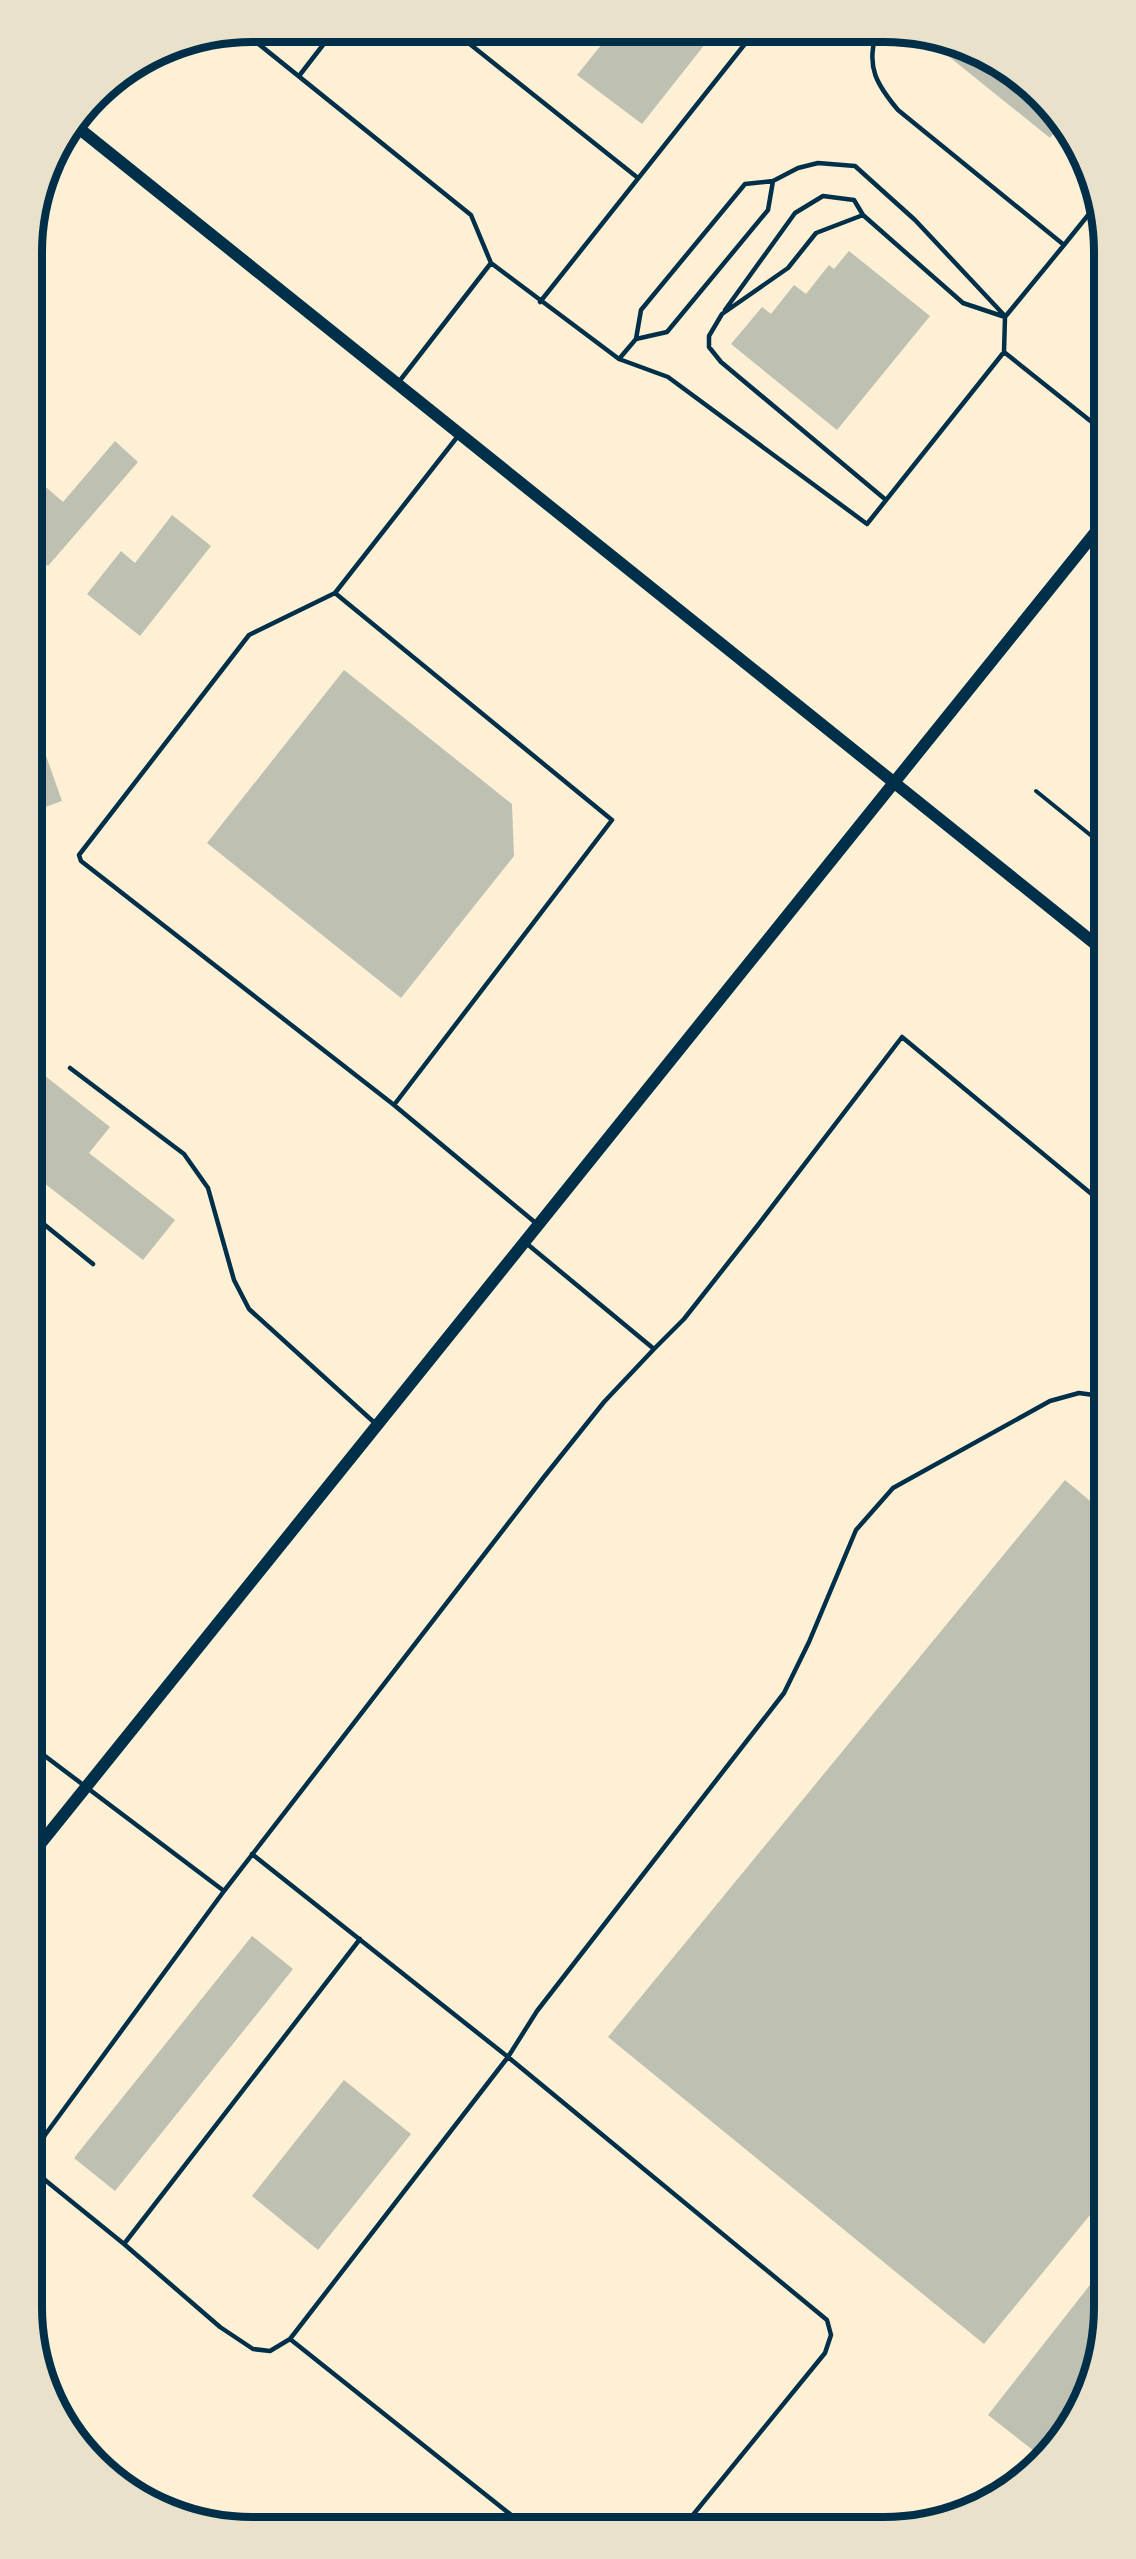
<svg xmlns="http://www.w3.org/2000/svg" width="1136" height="2559" font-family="'Open Sans',sans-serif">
<rect width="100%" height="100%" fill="#fdf0d5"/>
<path fill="#bec0b2" d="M610,34H713L642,124L577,75Z
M955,45L982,54L1030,87L1061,123L1050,138L947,55Z
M849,251L930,316L837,430L731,344L762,307L771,314L794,285L806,294L829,265L834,269Z
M115,441L138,462L48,566L33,553V491L40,482L63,502Z
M172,515L211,546L140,636L87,594L121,551L135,563Z
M344,670L512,804L514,856L401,998L207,843Z
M45,753L62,801L34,811V757Z
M35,1068L110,1127L89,1153L175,1220L143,1260L35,1176Z
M1065,1480L1101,1510L1104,2198L984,2344L608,2037Z
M252,1936L293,1969L115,2191L74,2158Z
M344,2080L411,2134L318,2250L252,2196Z
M1104,2267V2321L1088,2391L1050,2452L1043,2458L988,2415Z"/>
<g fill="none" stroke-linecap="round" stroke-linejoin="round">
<path stroke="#003049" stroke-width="4" d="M1036,791L1099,842"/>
<path stroke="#003049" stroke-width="4.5" d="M245,33L471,215L491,263
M456,33L638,178
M876,35C866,67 877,85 898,110L1064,245L1097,204
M299,76L333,32
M540,302L752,35
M725,310L795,213L823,196L854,200L863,215
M636,339L667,332L768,210L773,181
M1004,352L1005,317L1064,245
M619,359L636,339L641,310L745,184L773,181L798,168L818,163L855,166L915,220L1004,315
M398,383L491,263L619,359L668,377L867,524L1004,352L1098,427
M458,436L335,593L612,820L394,1105L537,1224
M886,500L721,362L709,347V336L722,314L788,268L816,233L863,215L963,303L1005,317
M335,593L249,635L79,855L81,861L394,1105
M70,1068L184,1154L208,1188L234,1280L249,1309L377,1425
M35,1217L93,1264
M526,1243L654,1349L684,1319L758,1225L902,1037L1100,1201
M37,1750L224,1891L544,1477L604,1402L654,1349
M38,2149L45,2135L224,1891
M38,2169L45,2180L124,2244L220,2327L253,2349L270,2351L290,2339L508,2057L252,1854
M124,2244L360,1939
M290,2339L520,2522
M688,2521L825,2353L831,2335L827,2320L508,2057L537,2011L784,1693L809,1642L856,1530L893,1488L1050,1401L1079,1393L1101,1396"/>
<path stroke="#003049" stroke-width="12" d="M76,126L1099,947
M37,1848L1098,529"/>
</g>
<path d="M0 0H1136V2559H0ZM252 42H884A210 210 0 0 1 1094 252V2307A210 210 0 0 1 884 2517H252A210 210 0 0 1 42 2307V252A210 210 0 0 1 252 42Z" fill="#e9e1ca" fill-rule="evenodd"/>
<path fill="none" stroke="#003049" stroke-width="8" d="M252 42H884A210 210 0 0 1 1094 252V2307A210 210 0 0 1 884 2517H252A210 210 0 0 1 42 2307V252A210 210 0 0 1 252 42Z"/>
</svg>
